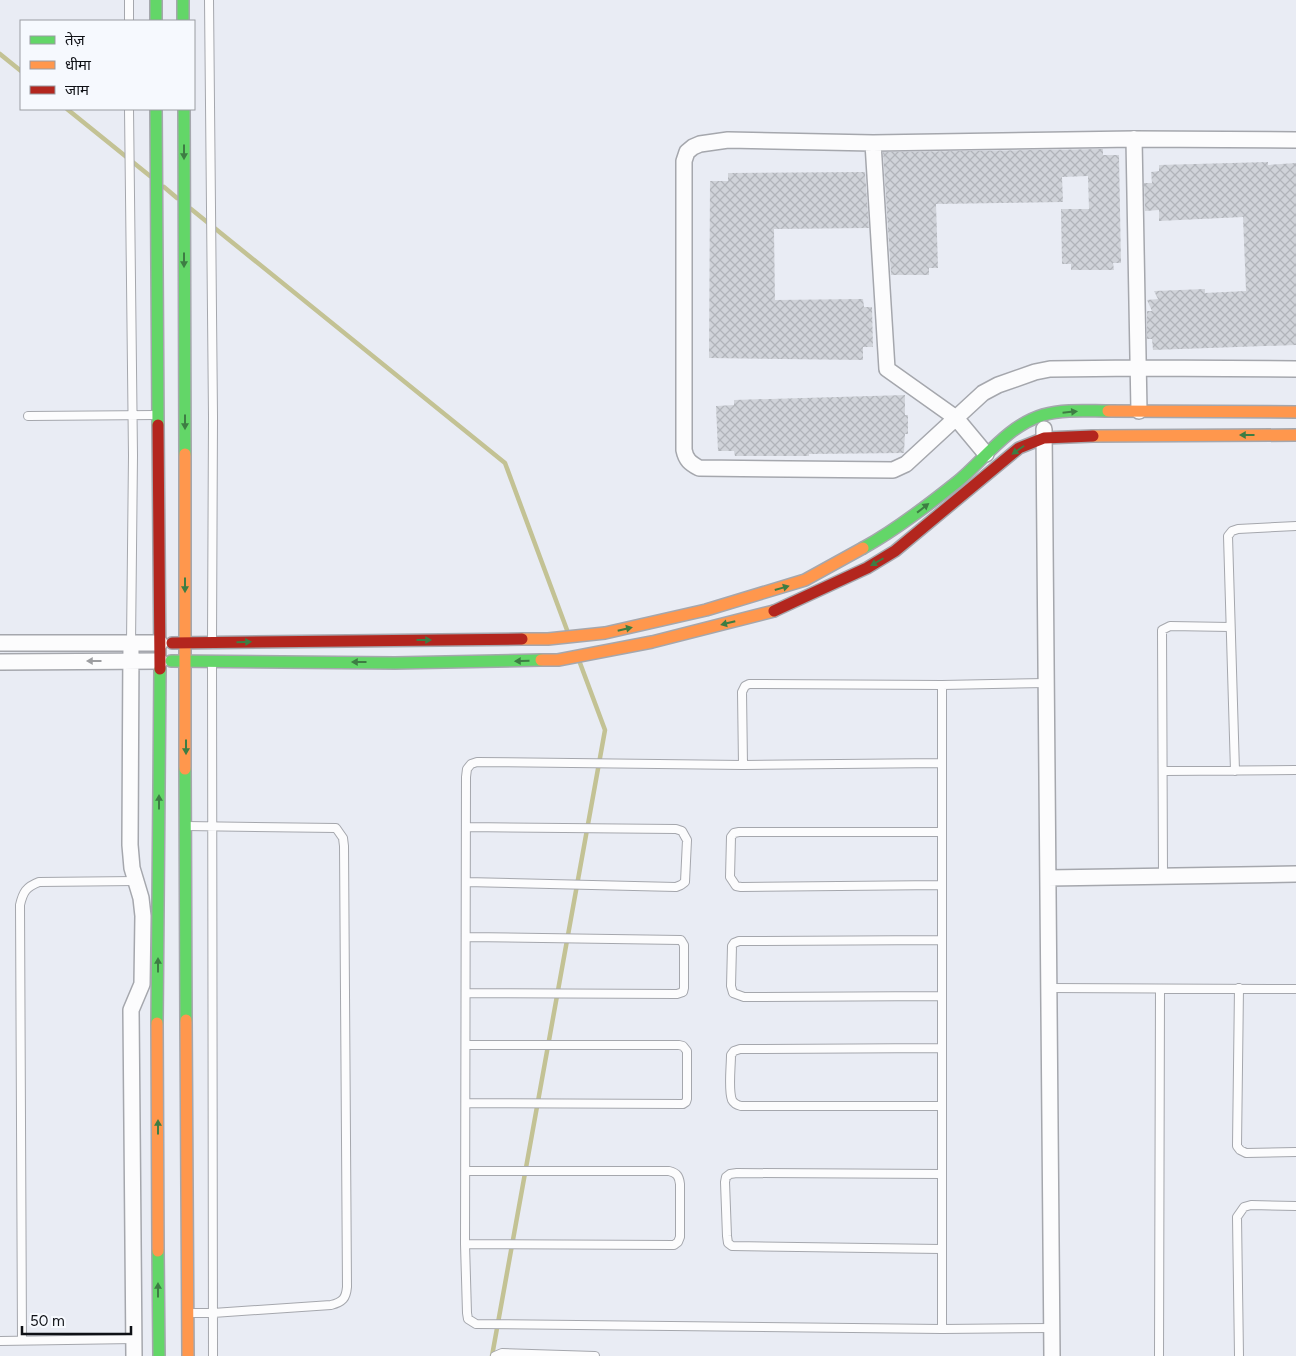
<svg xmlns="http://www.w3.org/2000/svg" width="1296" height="1356" font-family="Figtree,'Noto Sans Devanagari',sans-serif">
<defs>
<pattern id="building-cross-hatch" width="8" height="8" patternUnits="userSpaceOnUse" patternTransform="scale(1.25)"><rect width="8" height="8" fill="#d0d3d9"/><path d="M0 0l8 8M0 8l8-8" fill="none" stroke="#b1b4ba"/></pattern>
</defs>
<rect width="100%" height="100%" fill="#e9ecf4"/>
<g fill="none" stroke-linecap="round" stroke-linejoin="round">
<path stroke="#c3c294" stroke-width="4.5" d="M0,54L21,71
M67,109L150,176
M164,187L177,198
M191,209L505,463L567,630
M492,1356L605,730L580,663"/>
</g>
<path fill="url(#building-cross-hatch)" d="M1103,149V155H1119L1121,263H1113L1114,270H1071V264H1062L1061,209H1089L1088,176L1062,177L1063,202L936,204L938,268H929V275H891L883,152Z
M1268,162V165L1296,163V345L1153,350L1152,339H1147V311H1152L1147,300L1158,299L1154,291L1205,289V293L1246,291L1243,217L1159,221V210L1145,211L1144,183H1152L1151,172L1159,171V165Z
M865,172L869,228L774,229L775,300L863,299L864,307H872L873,347H863V360L709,358L710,181H728V173Z
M905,395V415H908V434H905L904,453L809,454V456H735L734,451H718L716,406L734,405V400Z"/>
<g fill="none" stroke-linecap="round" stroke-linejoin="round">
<defs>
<path id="lane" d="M129,0V21
M209,0L213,417L212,640
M129,109L133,455L131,643
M28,416L156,415
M212,662L213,1356
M942,763L743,765L477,762L471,764L467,769L466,777L465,1244L467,1313L468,1319L476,1324L942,1329L1052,1328
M743,765L742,692L745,686L749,684L942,685L1046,683
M1164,771L1296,770
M1235,771L1228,536L1232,531L1238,529L1296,526
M186,826L336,828L343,838L344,846L347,1287C346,1298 343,1302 331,1305L213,1313H189
M1163,875L1162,630L1170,626L1230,627
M466,882L676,887L681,885L685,882L687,840L682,831L676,829L466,827
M942,885L741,887L736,886L730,877L731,837L734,833L739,832H942
M466,937L681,940L684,945V988L683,992L677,994L466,993
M1049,988L1296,989
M1239,988L1237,1146L1240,1150L1246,1153L1296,1152
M942,996L744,997L733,993L731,986L732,946L734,943L739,941L942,940
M942,1048L740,1049L734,1051L731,1055C731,1067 728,1090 732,1100C734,1104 737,1105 741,1106H942
M466,1103L683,1104L686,1102L687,1099V1051L683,1046L679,1045H466
M465,1244L674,1245L678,1242L680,1237V1184C679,1176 677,1173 669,1171H466
M941,1249L732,1246L728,1243L727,1236L725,1182L726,1177L730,1174L737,1173L942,1174
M942,1329V685
M22,1340L20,905C23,892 26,887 39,882L136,881
M0,1341L134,1339
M495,1356L502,1353L595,1356
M1159,1356L1160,989
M1239,1356L1237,1217L1244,1207L1251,1205L1296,1206"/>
<path id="street" d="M1134,139L1139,411
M1296,140L1134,139L873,143L728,140L700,144L693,147L687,152L684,161V450C686,460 690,463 699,468L893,470L906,464L983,393L998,385L1035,372L1050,369L1138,368L1296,369
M873,143L887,369L956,418L986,454
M1044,429L1052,1356
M0,643H160
M131,643L130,845L132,868L141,898L143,916L142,984L131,1010L134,1356
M0,662L160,661
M1048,878L1296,874"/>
<path id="fast" d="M156,0V21
M183,0V21
M156,109L158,425
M184,109L185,454
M863,548C896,530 927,506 957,482C985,459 1007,426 1043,415C1064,409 1087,411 1108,411
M171,661L395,663L541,660
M185,769L186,1020
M157,1023L160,669
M158,1251L159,1356"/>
<path id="slow" d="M1108,411L1296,412
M1093,436L1296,435
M185,454V769
M522,639H548L605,633L706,610L805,580L863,548
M541,660H558L652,642L774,611
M186,1020L188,1356
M157,1023L158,1251"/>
<path id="jam" d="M158,425L160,669
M774,611L867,568L895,551L1019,448L1044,438L1093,436
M172,643L522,639"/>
</defs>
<use href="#lane" stroke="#a5a7ad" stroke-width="10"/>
<use href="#street" stroke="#a5a7ad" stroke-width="18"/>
<use href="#fast" stroke="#a5a7ad" stroke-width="14"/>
<use href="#slow" stroke="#a5a7ad" stroke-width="14"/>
<use href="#jam" stroke="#a5a7ad" stroke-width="14"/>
<use href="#lane" stroke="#fcfcfd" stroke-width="8"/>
<use href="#street" stroke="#fcfcfd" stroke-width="15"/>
<use href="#fast" stroke="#63d668" stroke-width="11"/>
<use href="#slow" stroke="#ff974d" stroke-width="11"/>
<use href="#jam" stroke="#b3261e" stroke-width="11"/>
</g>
<defs><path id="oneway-solid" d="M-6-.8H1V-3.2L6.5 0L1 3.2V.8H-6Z" transform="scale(1.25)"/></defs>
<g fill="#3d7d43">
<use href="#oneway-solid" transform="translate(184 152) rotate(90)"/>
<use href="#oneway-solid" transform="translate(184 260) rotate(90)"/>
<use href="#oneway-solid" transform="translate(1070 412) rotate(-6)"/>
<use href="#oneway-solid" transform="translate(185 422) rotate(90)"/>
<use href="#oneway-solid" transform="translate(1247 435) rotate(180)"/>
<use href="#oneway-solid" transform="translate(1018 450) rotate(145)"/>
<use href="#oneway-solid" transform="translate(923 508) rotate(-38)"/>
<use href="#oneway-solid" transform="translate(877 562) rotate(150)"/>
<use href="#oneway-solid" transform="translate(185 585) rotate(90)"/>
<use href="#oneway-solid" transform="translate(782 588) rotate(-16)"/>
<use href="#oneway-solid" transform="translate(728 623) rotate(166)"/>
<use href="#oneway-solid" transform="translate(625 629) rotate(-13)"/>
<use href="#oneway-solid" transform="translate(424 640)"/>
<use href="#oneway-solid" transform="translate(244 642) rotate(-2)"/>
<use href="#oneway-solid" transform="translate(522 661) rotate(179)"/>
<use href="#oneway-solid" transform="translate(359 662) rotate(-180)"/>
<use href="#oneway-solid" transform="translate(186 747) rotate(90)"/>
<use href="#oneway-solid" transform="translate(159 802) rotate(-90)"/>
<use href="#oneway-solid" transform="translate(158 965) rotate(-90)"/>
<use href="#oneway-solid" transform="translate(158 1127) rotate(-90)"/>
<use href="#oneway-solid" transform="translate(158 1290) rotate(-90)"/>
</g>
<use fill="#9d9ea1" href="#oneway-solid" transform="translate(94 661) rotate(180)"/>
<rect x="20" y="20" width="175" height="90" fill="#f6f9fe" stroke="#9a9ca1"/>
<rect x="30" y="36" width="25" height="8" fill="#63d668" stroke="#9a9ca1"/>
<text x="65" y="45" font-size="15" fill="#0f1116">तेज़</text>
<rect x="30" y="61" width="25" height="8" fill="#ff974d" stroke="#9a9ca1"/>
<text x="65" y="70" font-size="15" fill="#0f1116">धीमा</text>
<rect x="30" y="86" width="25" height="8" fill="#b3261e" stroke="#9a9ca1"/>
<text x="65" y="95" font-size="15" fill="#0f1116">जाम</text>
<path d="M22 1326v8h109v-8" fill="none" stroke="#0f1116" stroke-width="2.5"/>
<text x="30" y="1326" font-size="15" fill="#0f1116" stroke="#f6f9fe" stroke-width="4" paint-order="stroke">50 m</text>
</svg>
